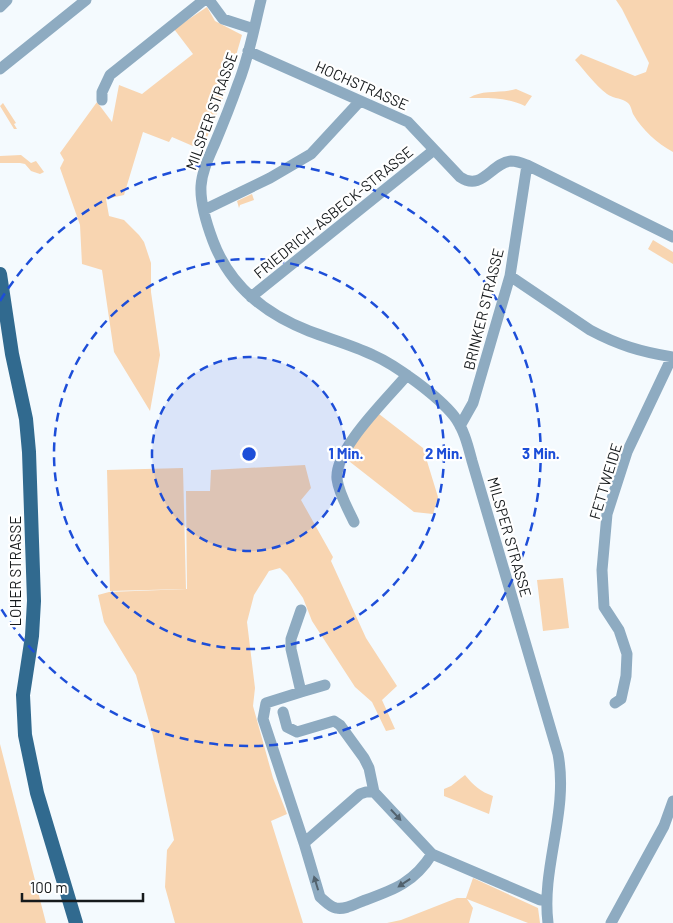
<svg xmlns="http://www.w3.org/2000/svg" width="673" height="923" font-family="Barlow,sans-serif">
<rect width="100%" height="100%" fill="#f4fafe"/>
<path fill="#f8d5b1" d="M616,0H673V152C657,143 643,131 633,114C631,109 631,104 625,101C620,98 612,98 607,94C594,84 586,72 575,60L581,54L635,76L646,72L649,63L622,9Z
M207,7L215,21L242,35L225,93L202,150L172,137L169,142L143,132L124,195L106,199L109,216L124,220L139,235L144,242L151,263V292L160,355L150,411L114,352L102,270L82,264L80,225L60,168L64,160L60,153L97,102L112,122L119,85L142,94L193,54L174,29Z
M516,89L532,96L525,106C505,97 491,98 469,98C482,89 501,94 516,89Z
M3,103L16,123L14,124L17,129H14L0,106Z
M21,155L31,163L36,161L44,172L40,174L31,171L25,164L20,163H0V156Z
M252,194L254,200L240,205L239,208L237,201Z
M653,240L673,252V264L648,249Z
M379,414L423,448L438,497L433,514L414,512L345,458L353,441Z
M305,465L311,488L301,500L333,557L331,561L366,638L397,686L382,700L395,729L386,731L372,702L355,687L312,621L303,598L287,575L280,568L269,571L254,595L247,622L255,688L253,706L273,778L287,814L271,821L303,923H175L165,887L167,850L174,840L153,736L136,675L104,622L98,595L109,592L187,589L186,491H210L211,470Z
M183,468L186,589L110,591L107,470Z
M563,578L569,628L543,631L537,580Z
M0,744L46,923H0Z
M465,775C473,785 481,792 493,796L489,814L444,796V789L451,786Z
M473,878L538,908L540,923H528L467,899L473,908L469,923H387L401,920L457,898H466Z"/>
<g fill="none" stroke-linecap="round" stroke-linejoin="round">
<path stroke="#8eabc1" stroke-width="11" d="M209,0L223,19L254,29
M261,0C254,28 249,57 238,84C231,104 223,124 215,143C209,157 202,171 201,186C200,204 207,225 213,241C230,286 265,314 309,331C330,339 352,345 373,355C396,365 438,396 454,416C464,429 468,446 472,461L558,754C569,812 541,867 548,923
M0,7L7,0
M248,51L408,122L460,177C482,192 491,163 511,161C516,161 522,163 527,165L673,237
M0,69L86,0
M102,100V92L110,75L204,0
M204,210L270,178L311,154L360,101
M510,276L590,330C618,345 641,352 673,357
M251,297L434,150
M460,426L473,403L510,276L527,165
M354,522C348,509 339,494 337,479C334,449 388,398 407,375
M301,610L291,639V649L301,692L266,703L263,719L304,843
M301,692L325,685
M615,703L621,699L626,676L627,654L619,630L604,607L602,570L607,514L627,452L672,357
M283,712L287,727L297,732L334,721L340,725L364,758L369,768L374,792
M432,854C414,883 393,890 363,901C355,904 345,910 336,908C330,907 325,901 320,897L304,843L360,794L366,792H374L432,854L540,900H547
M611,923L664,826L673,801"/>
<path stroke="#316a8f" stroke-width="14" d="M0,274L12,354L26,419L29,452L34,601L32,636L23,695L25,735L37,793L76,923"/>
</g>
<defs><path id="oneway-solid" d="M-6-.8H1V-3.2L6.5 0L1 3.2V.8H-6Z" transform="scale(1.25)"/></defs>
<g fill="#52626e">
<use href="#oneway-solid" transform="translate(396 815) rotate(47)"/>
<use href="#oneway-solid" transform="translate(316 883) rotate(-107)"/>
<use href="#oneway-solid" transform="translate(404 883) rotate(146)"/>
</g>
<circle cx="249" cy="454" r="97" fill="#1d4ed8" fill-opacity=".12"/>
<g fill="none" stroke="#1d4ed8" stroke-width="2.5" stroke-dasharray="9 6">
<circle cx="249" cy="454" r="97"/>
<circle cx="249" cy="454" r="195"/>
<path d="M0 301A292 292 0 1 1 0 607"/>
</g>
<g text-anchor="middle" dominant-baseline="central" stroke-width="4.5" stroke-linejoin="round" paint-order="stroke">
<g font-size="15" fill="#161a1c" stroke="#fff">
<text transform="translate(362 85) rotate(24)">HOCHSTRASSE</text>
<text transform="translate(211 111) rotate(-70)">MILSPER STRASSE</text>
<text transform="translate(333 212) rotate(-39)">FRIEDRICH-ASBECK-STRASSE</text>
<text transform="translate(483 309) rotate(-76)">BRINKER STRASSE</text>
<text transform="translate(605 481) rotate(-73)">FETTWEIDE</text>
<text transform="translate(510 537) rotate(74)">MILSPER STRASSE</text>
<text transform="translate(15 571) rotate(-90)">LOHER STRASSE</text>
</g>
</g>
<circle cx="249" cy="454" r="8" fill="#1d4ed8" stroke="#fff" stroke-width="2.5"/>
<g font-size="15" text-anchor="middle" font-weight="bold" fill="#1d4ed8" stroke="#fff" stroke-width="4.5" stroke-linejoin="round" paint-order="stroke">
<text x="346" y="459">1 Min.</text>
<text x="444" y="459">2 Min.</text>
<text x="541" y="459">3 Min.</text>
</g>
<path d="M22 893v8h121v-8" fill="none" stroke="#161a1c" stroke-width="2.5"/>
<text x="30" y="893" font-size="15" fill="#161a1c" stroke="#ffffff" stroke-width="4" paint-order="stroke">100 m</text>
</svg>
